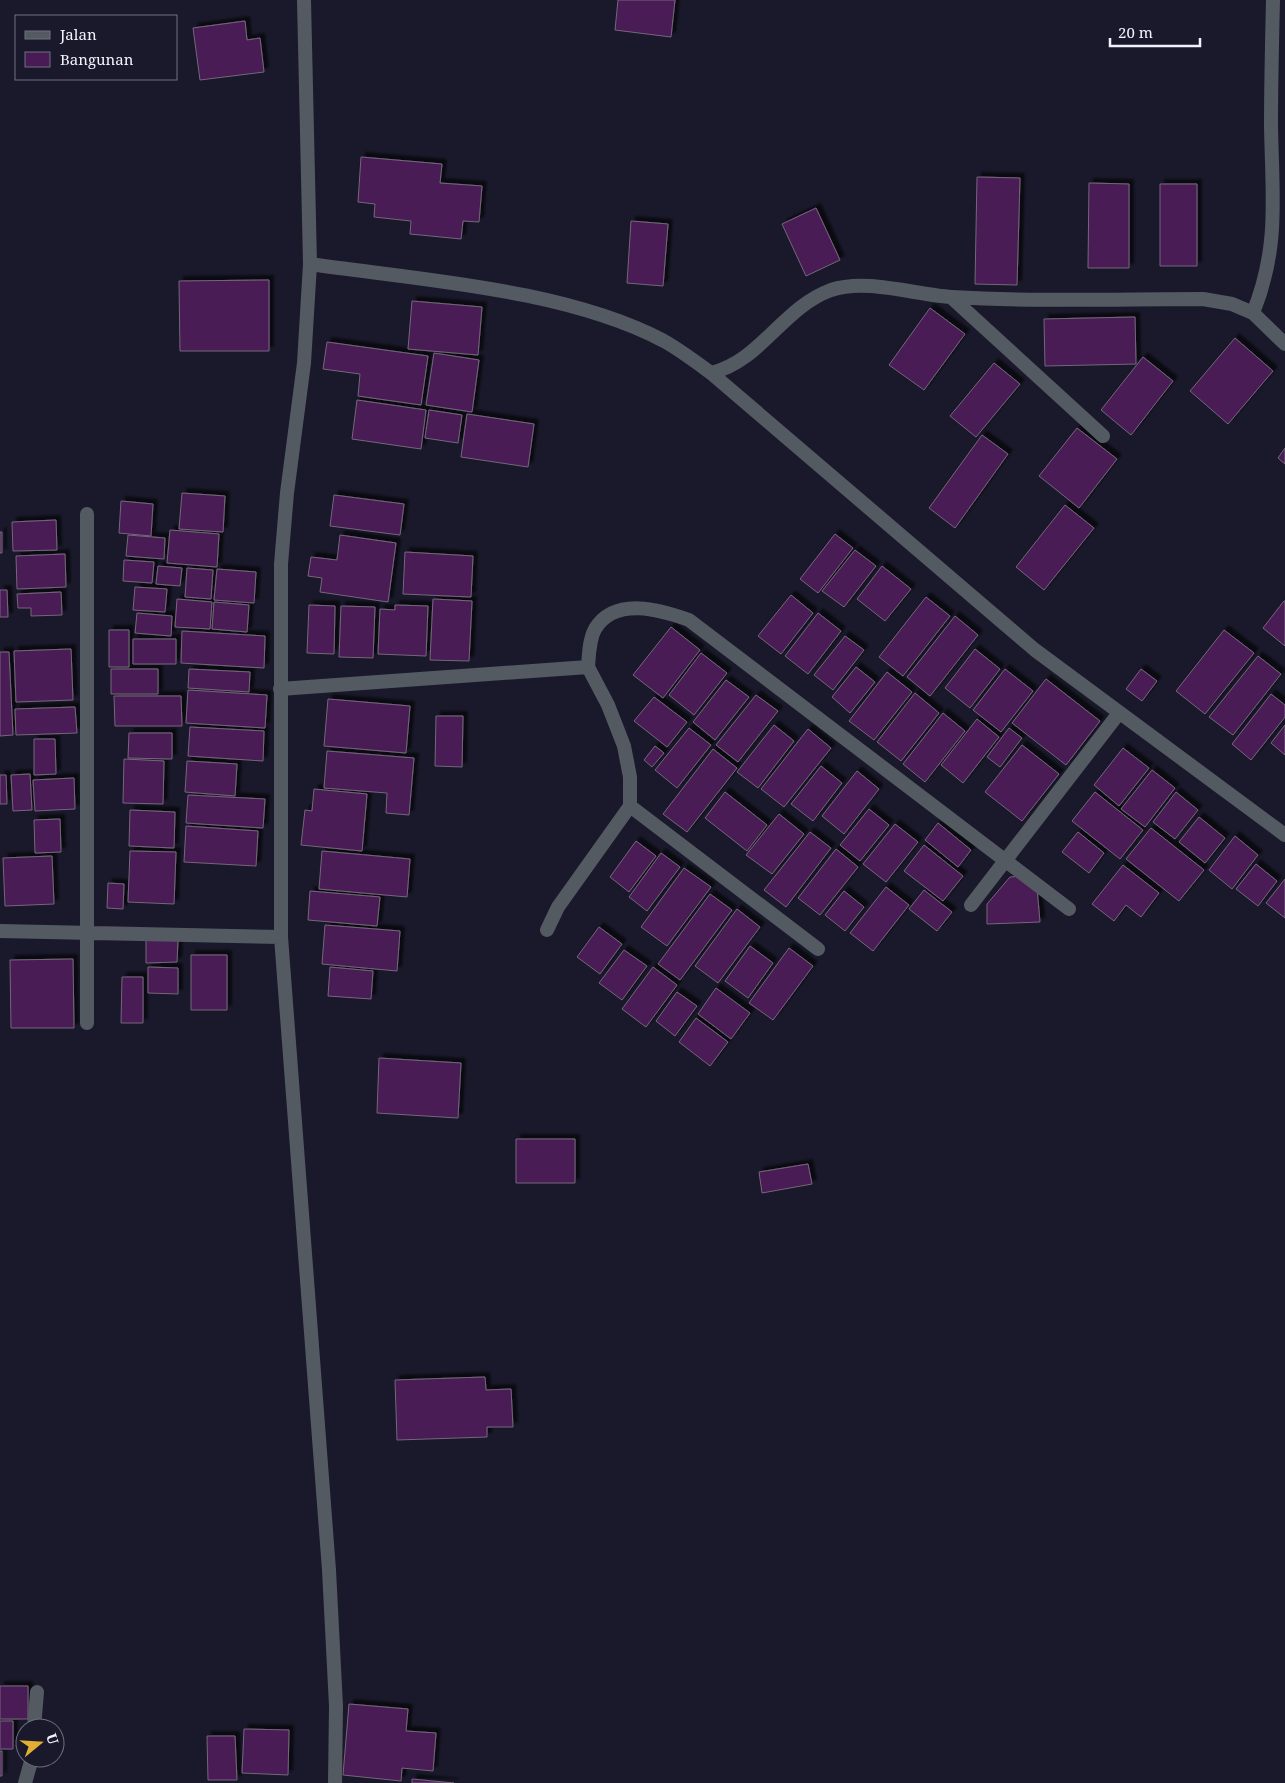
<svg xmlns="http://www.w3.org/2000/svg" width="1285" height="1783" font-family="'Noto Serif',serif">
<defs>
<filter id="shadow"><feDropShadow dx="4.5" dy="-4.5" stdDeviation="1" flood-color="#0009"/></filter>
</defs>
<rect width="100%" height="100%" fill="#1a192b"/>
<path fill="#481a56" stroke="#75677a" filter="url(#shadow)" d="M618,0H675L671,37L615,30Z
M245,21L247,40L260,38L264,72L200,80L193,28Z
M361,157L442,164L440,183L482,186L479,222L463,221L461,239L410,234L411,221L374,217L375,204L358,202Z
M977,177L1020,178L1017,285L975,284Z
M1089,183L1129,184V268H1088Z
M1160,184H1197V266H1160Z
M816,208L840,260L806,276L782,224Z
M631,221L668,224L663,286L627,283Z
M269,280V351H180L179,281Z
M412,301L482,307L478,355L408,349Z
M930,308L965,334L924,390L889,365Z
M1135,317L1136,364L1045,366L1044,319Z
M1235,338L1273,371L1228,424L1190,391Z
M327,342L428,356L421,405L358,396L360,374L323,369Z
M434,353L479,360L472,412L426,405Z
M1143,357L1173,381L1131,435L1101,410Z
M994,363L1020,384L976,437L950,416Z
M357,400L426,410L421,449L352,439Z
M429,410L462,415L458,443L425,438Z
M467,414L534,424L528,467L461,457Z
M1077,428L1117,459L1079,508L1039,476Z
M982,435L1008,454L955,528L929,508Z
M1285,448V464L1278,458Z
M182,493L225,496L223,532L179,529Z
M334,495L404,504L400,535L330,526Z
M121,501L153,504L151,536L119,533Z
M1065,505L1094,528L1044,590L1016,567Z
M56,520L57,550L13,551L12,522Z
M170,530L219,534L217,567L167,563Z
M0,532H2V553H0Z
M835,534L853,548L818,593L800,579Z
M128,535L165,538L164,559L126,556Z
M340,535L396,543L388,602L320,592L322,578L308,576L311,557L337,560Z
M855,550L876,566L844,607L822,591Z
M405,552L473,556L471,597L403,594Z
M65,554L66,587L17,589L16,556Z
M124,560L154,562L152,583L123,581Z
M158,566L182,568L180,586L156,584Z
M882,566L911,589L885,621L857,599Z
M187,568L213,570L211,599L185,597Z
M217,569L256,572L254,603L214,600Z
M135,587L167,589L165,612L133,610Z
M0,590H7L8,617H0Z
M61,592L62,615L31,616V608H18L17,594Z
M791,595L813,613L781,654L758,636Z
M926,597L950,616L903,676L879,657Z
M177,599L212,602L210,629L175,627Z
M433,599L472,601L469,661L430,660Z
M1284,601H1285V646L1263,628Z
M214,602L249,605L247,632L212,629Z
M309,605L335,606L334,654L307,653Z
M395,605L428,606L426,656L378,654L380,609L395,610Z
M341,606L375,607L373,658L339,657Z
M137,613L172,616L171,636L135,633Z
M818,613L841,631L808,674L785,656Z
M955,616L978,635L930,696L907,677Z
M671,627L700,650L663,698L633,675Z
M109,630H129V667H109Z
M1224,630L1254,653L1205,714L1176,691Z
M182,631L265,636L264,668L181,663Z
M845,636L864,650L833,690L814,675Z
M133,639H176V664H133Z
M71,649L73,700L16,702L14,651Z
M975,649L1000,669L970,708L945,688Z
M0,652H9L13,735L0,736Z
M701,653L727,673L694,715L669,695Z
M1258,656L1281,674L1233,735L1209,717Z
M856,667L875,682L850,713L832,697Z
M111,669H158V694H111Z
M189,669L250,672L249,692L188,688Z
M1005,669L1033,691L1001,732L973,710Z
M1141,669L1157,681L1142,701L1126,689Z
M887,672L912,692L874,740L849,721Z
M1046,679L1100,721L1066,765L1012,723Z
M726,680L749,697L715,740L693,722Z
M188,690L267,695L265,728L186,723Z
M915,693L939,713L901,761L877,742Z
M1271,694L1285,705V717L1251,760L1232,744Z
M756,695L778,711L738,762L716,745Z
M114,696H181L182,726H115Z
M654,697L687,722L667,747L634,721Z
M328,699L410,706L406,753L324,746Z
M75,707L77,733L16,735L15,709Z
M943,713L965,731L925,782L903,764Z
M436,716H463L462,767L435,766Z
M977,719L999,737L963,783L941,765Z
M774,725L794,741L758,788L737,772Z
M1285,725V755L1271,743Z
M190,727L264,731L263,761L188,756Z
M689,728L711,745L677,788L655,770Z
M1009,728L1022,738L1000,767L987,757Z
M808,729L831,748L784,807L761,789Z
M129,733H172V759L128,758Z
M34,739H55L56,774L34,775Z
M1022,745L1059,774L1022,821L985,792Z
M655,746L664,753L652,767L644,760Z
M1123,748L1149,768L1119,806L1094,785Z
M713,749L737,768L687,832L663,814Z
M327,751L414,758L409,815L386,813L387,793L324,788Z
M124,759L164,761L163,804L123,803Z
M187,761L237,764L235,796L185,792Z
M821,766L842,783L813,821L791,804Z
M1152,770L1175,788L1145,827L1121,809Z
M857,771L879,789L844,834L822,816Z
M30,774L32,810L13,811L11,775Z
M0,775H6L7,804H0Z
M74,778L75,809L35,811L33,780Z
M314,789L367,794L362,851L301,845L305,810L312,811Z
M725,792L767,825L747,851L705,818Z
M1095,792L1143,830L1120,859L1072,821Z
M1176,792L1198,810L1175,839L1153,822Z
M188,795L265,799L263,828L186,823Z
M869,809L889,825L860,861L840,845Z
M130,810L175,812L174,848L129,846Z
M779,814L804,834L772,874L746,855Z
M1199,817L1225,838L1205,863L1179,842Z
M60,819L61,852L35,853L34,820Z
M938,823L971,850L958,867L925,840Z
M895,824L918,842L886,882L863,864Z
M186,826L258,831L256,866L184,862Z
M1151,828L1204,870L1179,901L1126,859Z
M810,832L831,848L786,907L764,890Z
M1078,832L1104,853L1089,873L1062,852Z
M1235,836L1258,855L1232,889L1209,870Z
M636,841L656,856L629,892L610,877Z
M924,845L963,876L943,901L904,871Z
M836,849L858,867L820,915L798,898Z
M130,851L176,852L174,904L128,902Z
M322,851L410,859L407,897L319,889Z
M661,853L680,867L647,911L629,897Z
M52,856L54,904L5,906L3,858Z
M1256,864L1277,881L1258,906L1236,889Z
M1123,865L1159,893L1141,917L1126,905L1114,921L1092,904Z
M684,868L711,887L667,946L641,927Z
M1022,876L1037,888L1040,922L987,924V904L1010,877Z
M1285,879V918L1266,903Z
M108,883L124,884L123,909L107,908Z
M886,887L909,905L873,951L850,933Z
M924,890L952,912L937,931L909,909Z
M310,891L380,897L377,926L308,920Z
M844,891L864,907L845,931L825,915Z
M710,894L732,910L680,980L658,964Z
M737,909L760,927L718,983L695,966Z
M325,925L400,931L397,971L322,964Z
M599,927L622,944L600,974L577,957Z
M146,940H178L177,962L146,963Z
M750,946L773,963L748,998L725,981Z
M789,948L813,966L773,1020L749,1003Z
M624,950L647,966L622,1000L599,983Z
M191,955H227V1010H191Z
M73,959L74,1028H11L10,960Z
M148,967L178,968V994L148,993Z
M330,967L373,971L371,999L328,996Z
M653,967L677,985L646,1027L622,1009Z
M122,977H143V1023H121Z
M716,988L750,1013L731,1039L698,1014Z
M677,992L697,1006L675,1036L656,1021Z
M696,1018L728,1042L710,1066L679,1042Z
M379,1058L461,1063L458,1118L377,1113Z
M516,1139H575V1183H516Z
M808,1164L812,1184L762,1193L759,1172Z
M485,1377L486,1390L511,1389L513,1427H487V1437L397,1440L395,1380Z
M0,1686H28V1719H0Z
M349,1704L408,1709L406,1731L436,1733L433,1771L402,1768L401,1781L343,1775Z
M0,1721H13V1749H0Z
M244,1729L289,1730L288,1775L242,1773Z
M207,1736H235L237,1780H208Z
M0,1751H2V1776H0Z
M412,1779L454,1783H412Z"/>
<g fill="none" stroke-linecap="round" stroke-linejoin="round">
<path stroke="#545a62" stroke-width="14" d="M304,0L310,264L304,363L287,493L281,564V937L329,1570L336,1706L335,1783
M310,264C420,280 566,289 664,341C680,350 696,362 711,373L1035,650L1285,835
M951,297L1103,436
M1253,313L1285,344
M711,373C761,361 782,308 831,290C867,278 915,295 952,297C1035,302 1119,299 1203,299L1232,304L1253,313C1280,246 1272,195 1271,125C1271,84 1272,42 1273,0
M280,689L588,667C589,655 589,640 595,629C615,596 661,610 689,620L1069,909
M630,806L818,949
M971,905L1119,713
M547,930L558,907L630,806V777L624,746L608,705L588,667
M0,931L281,937
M87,1023V514
M34,1728L37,1692
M25,1783L32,1758"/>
</g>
<rect x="15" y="15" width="162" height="65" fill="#1a192b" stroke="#707080"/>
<rect x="25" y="31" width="25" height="8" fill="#545a62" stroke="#707080"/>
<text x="60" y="40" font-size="15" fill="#f2f2ff">Jalan</text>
<rect x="25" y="52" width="25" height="15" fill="#481a56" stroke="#707080"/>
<text x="60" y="65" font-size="15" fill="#f2f2ff">Bangunan</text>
<g transform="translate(40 1743) rotate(72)"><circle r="24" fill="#1a192b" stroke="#707080"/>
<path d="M0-4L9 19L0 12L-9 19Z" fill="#e2af34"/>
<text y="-8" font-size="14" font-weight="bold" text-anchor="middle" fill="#f2f2ff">U</text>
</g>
<path d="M1110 38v8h90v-8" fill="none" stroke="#f2f2ff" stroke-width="2.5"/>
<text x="1118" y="38" font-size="15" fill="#f2f2ff" stroke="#1a192b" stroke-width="4" paint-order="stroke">20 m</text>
</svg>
